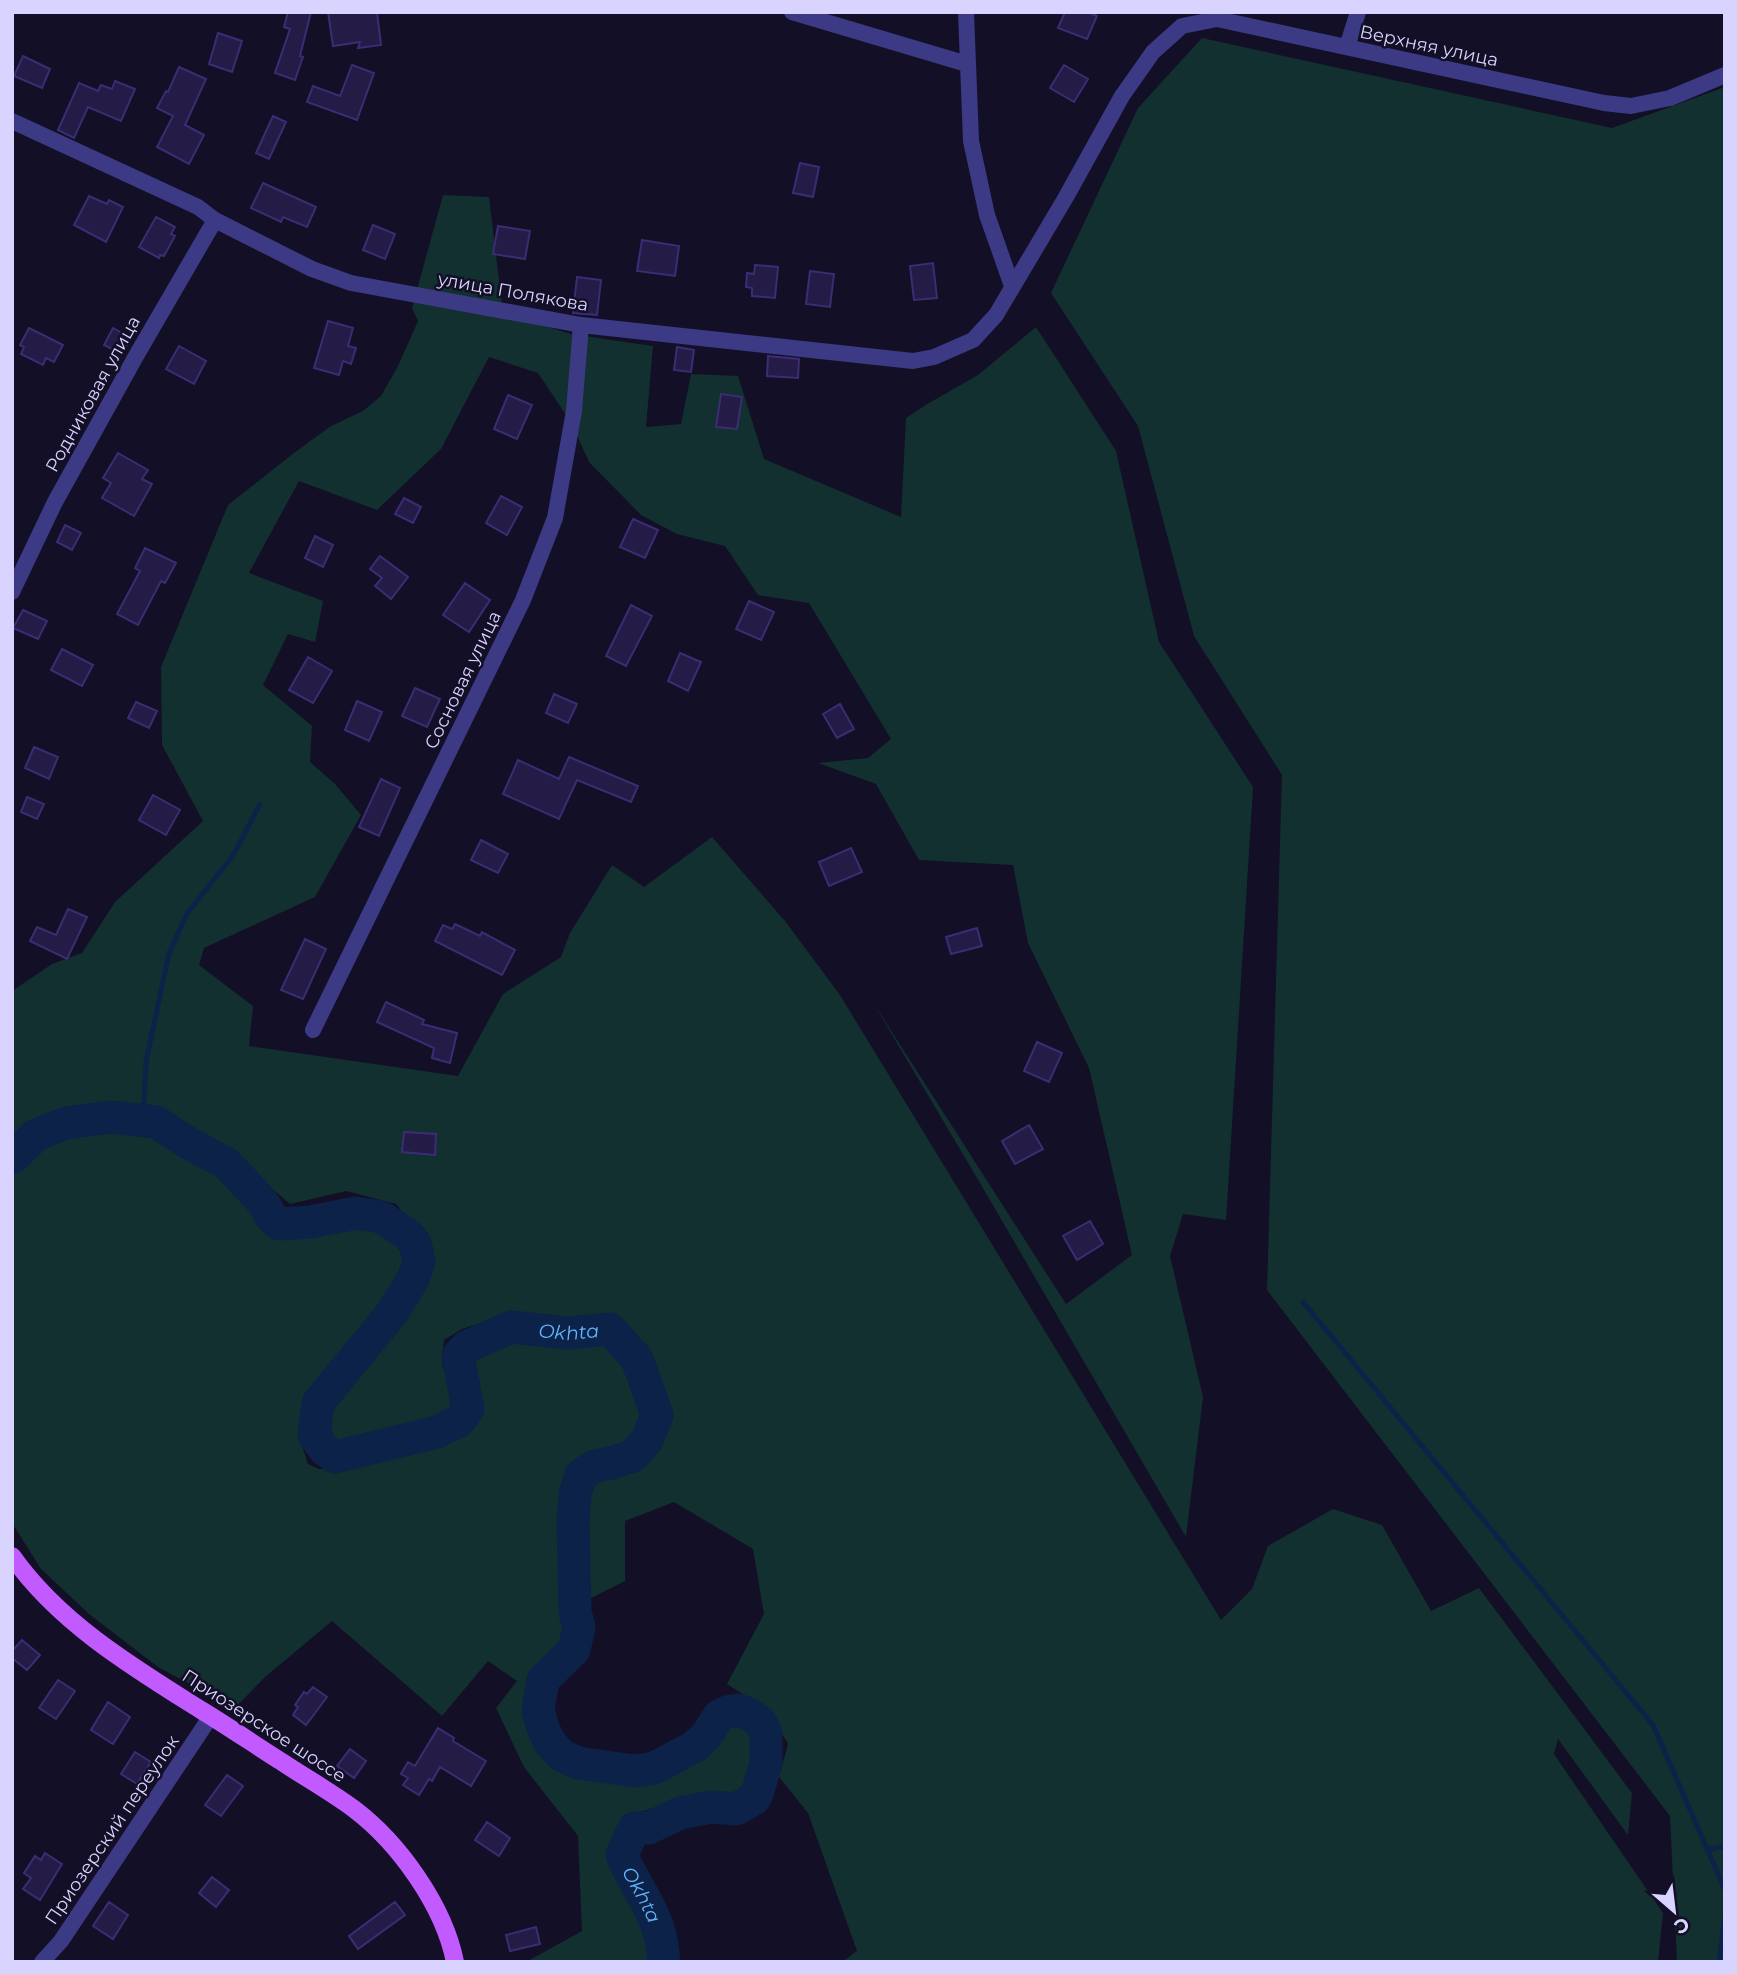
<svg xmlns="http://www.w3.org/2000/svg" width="1737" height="1974" font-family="Montserrat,sans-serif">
<rect width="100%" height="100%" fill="#130f26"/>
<path fill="#12302f" d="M1202,38L1612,128L1725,87V1962H1677L1670,1816L1267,1290L1282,775L1194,636L1138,426L1051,293L1138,108Z
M443,195L489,197L503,313L571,334L653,346L646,427L681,424L691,374L738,376L764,459L901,517L906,418L929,403L978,375L1036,327L1116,451L1159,642L1253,787L1226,1220L1183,1214L1170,1256L1203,1397L1186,1537L980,1183L872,1001L1066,1304L1132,1255L1089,1068L1028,943L1013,865L919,860L876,784L818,763L868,758L891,739L809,603L758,595L725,546L677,534L641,515L589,462L572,424L538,373L489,357L441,449L377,510L299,481L249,573L323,601L315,642L288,634L263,685L312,726L310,762L335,784L361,815L315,897L204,948L199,965L253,1006L249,1046L458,1076L503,994L561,957L570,933L612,865L644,887L712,837L785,921L840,995L1221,1620L1252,1589L1268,1546L1333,1509L1382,1525L1431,1611L1479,1588L1632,1793L1628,1835L1558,1739L1554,1754L1663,1913L1658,1962H842L857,1951L808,1813L779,1777L788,1744L770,1712L727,1684L764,1614L753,1549L674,1502L625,1521V1581L585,1601L581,1519L585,1486L602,1475L650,1457L666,1418L643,1353L613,1319L571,1322L507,1315L462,1329L444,1340C444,1347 441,1355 442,1362C443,1376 457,1389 454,1404C449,1424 357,1439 337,1444L331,1440L327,1420L332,1399L379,1345L428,1281L427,1242L396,1204L346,1191L290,1204L231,1154L162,1114L109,1105L65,1111L32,1126L12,1144V991L52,964L82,953L115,902L203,821L162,745L161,667L228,505L294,453L331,426L363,411L381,396L398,366L418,321L412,308Z
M109,1124L156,1136L177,1154L202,1159L273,1234L295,1236L356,1224L381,1229L409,1254L411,1268L387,1304L306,1401L301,1432L303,1448L308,1464L319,1469L344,1468L448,1442L474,1426L479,1414L474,1378L469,1365L476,1355L494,1343L525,1338L567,1344L589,1338L605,1341L622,1355L634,1370L647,1416L643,1428L633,1442L622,1447L585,1455L574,1463L569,1472L563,1499L565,1544L564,1590L571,1628L565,1648L538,1673L528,1725L545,1760L607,1779L629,1784L667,1779L711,1745L722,1729L735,1719L749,1724L757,1732L758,1754L752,1777L735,1792L678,1802L636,1813L620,1829L614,1855L635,1895L653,1938L656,1962H526L582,1931L578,1836L524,1767L496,1708L517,1681L488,1661L442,1716L332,1621L265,1677L235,1708L158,1667L89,1614L41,1569L12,1523V1176L40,1146L75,1130Z"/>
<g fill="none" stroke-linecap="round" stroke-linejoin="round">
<path stroke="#0c2248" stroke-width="5" d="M143,1121L146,1062L169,953L187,914L234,854L260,804
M1303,1302L1653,1725L1725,1890
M1707,1850L1725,1846
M1719,1962L1725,1914"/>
<path stroke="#0c2248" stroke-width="33" id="s1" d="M12,1158L36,1135L66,1123L110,1117L156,1122L190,1144L226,1163L258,1197L266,1207L271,1217L279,1224L310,1222L356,1213L381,1217L407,1234L415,1243L419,1262L413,1279L392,1313L318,1403L314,1435L324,1449L335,1457L437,1432L459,1421L468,1409L458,1356L466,1347L511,1327L568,1333L610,1329L637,1359L657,1415L647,1440L633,1456L611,1463L595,1466L581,1475L575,1494L573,1520L575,1612L579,1627L574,1650L543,1680L538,1711L543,1728L550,1743L561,1755L578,1763L635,1771L654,1768L694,1747L706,1736L719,1716L727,1712L738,1710L749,1714L760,1722L766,1733V1763L758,1791L754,1799L736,1809L711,1807L680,1813L649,1828H634L622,1855C633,1883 655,1909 661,1940C663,1947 663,1955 664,1962"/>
</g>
<path fill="#241b47" stroke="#3b2d73" stroke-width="2" d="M288,12H311L300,56L303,57L295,80L275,73L290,29L284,27Z
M328,12H377L381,45L358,48L360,42L333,46Z
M1065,12H1088L1097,16L1087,39L1058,28Z
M218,33L242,41L232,72L209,64Z
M23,56L50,69L42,88L14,76Z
M352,65L374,73L357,120L307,102L313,86L340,96Z
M1064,65L1088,79L1074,102L1050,88Z
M179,67L206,79L185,125L204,135L189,164L157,147L173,116L157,108L166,91L168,92Z
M115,81L135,89L121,121L88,107L74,138L58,130L79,83L98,91L101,85L112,89Z
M273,116L286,122L269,159L256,153Z
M800,163L819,167L813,197L793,193Z
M263,183L316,207L307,227L283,217L281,222L251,208Z
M89,196L107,204L109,200L123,207L106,242L74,225Z
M156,217L175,227L171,234L175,236L164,256L160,255L159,258L139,247Z
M373,225L395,234L385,259L363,250Z
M498,226L530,231L525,259L493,254Z
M642,240L679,246L675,276L637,271Z
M933,263L937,298L914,300L910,266Z
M755,265L778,267L775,298L752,296V288L746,287L747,273L754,274Z
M810,271L834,274L830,307L806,304Z
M577,277L601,280L597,315L573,313Z
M328,321L353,328L348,346L356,348L351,364L343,361L339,375L314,368Z
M29,328L63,345L54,362L46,358L43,365L21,354L24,347L20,345Z
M113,328L131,338L122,354L104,345Z
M179,346L206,361L194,384L166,369Z
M677,347L694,350L691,372L674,370Z
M768,356L799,359L798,378L767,376Z
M721,394L742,397L737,429L716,427Z
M508,395L532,405L517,439L494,429Z
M118,453L148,470L142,479L152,484L134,516L102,498L111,483L103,478Z
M501,496L522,507L507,535L486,523Z
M404,498L421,507L413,523L395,514Z
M633,519L658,530L645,558L620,547Z
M65,525L81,533L72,550L57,542Z
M315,536L333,545L323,567L305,558Z
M145,548L176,563L165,583L161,581L138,625L117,614L140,571L135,568Z
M380,556L408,577L391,599L375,586L382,578L370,569Z
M465,583L490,600L469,632L443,615Z
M749,601L774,612L761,640L736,629Z
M631,605L652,616L626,666L606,656Z
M23,610L47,621L38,639L13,628Z
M62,649L93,665L82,686L51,670Z
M680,653L701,662L688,691L668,681Z
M308,657L332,671L313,703L289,690Z
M415,688L440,699L427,727L402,716Z
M554,694L577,704L568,723L546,713Z
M357,701L382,712L369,741L345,730Z
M136,702L157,711L149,728L128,718Z
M840,704L854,729L837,738L823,714Z
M34,747L58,757L49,779L25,768Z
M569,757L638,786L631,802L577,780L559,819L503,794L518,760L559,779Z
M381,779L400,788L379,836L359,827Z
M153,795L180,810L166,835L139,820Z
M27,797L44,804L37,819L21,812Z
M481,840L508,854L498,873L471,860Z
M851,848L862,872L829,886L819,862Z
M68,909L87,917L67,959L30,941L37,927L56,935Z
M455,924L480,936L482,932L515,950L502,975L435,941L443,925L452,929Z
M977,928L982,946L951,954L946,937Z
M305,939L326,949L303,999L281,990Z
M386,1002L424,1020L422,1024L457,1033L450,1063L432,1058L434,1048L377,1022Z
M1037,1042L1062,1053L1049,1082L1024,1071Z
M1029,1125L1043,1149L1015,1164L1002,1141Z
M404,1132L436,1134L435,1155L402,1152Z
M1090,1221L1103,1244L1077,1260L1063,1236Z
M22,1640L40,1655L27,1670L12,1658V1651Z
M58,1680L75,1691L56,1719L39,1708Z
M313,1687L327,1697L306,1725L293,1715L298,1707L295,1705L304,1692L307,1694Z
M108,1702L130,1717L113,1744L91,1730Z
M438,1728L454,1738L453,1741L486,1761L471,1786L440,1767L432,1781L429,1779L419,1795L403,1785L408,1778L401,1774L408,1762L415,1766Z
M350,1749L366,1761L354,1778L337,1766Z
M135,1752L151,1762L137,1784L121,1774Z
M227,1775L243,1786L221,1816L205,1805Z
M487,1822L510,1838L499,1856L475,1840Z
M45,1853L62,1864L40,1900L23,1889L31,1878L24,1873L35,1856L41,1860Z
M212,1877L229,1890L216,1907L199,1893Z
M109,1902L128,1915L113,1939L93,1926Z
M395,1902L405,1915L358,1949L349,1936Z
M536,1927L540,1944L510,1951L506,1935Z"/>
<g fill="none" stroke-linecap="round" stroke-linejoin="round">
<path stroke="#3d3a85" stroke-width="16" d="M792,12L967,64
M966,12L971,141L987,215L1012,286
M1347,47L1358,12
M12,121L198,207L215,220L312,269L351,283L581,325L913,361L934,357L973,340L996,315L1066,197L1122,96L1153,52L1182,26L1217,19L1604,103L1631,106L1670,98L1725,75
M12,592L55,502L136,356L215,220
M313,1030L523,600L555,518L574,411L581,325
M42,1962L61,1941L211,1716"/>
<path stroke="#c25bff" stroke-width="18" d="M12,1556C59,1623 134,1668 201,1710C229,1727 255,1745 282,1762C306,1778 331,1792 354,1809C399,1843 444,1906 455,1962"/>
</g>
<g text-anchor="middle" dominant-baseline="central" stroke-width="5" stroke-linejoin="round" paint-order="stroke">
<g font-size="18" fill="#d9d4ff" stroke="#130f26">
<text transform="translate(1429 46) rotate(12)">Верхняя улица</text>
<text transform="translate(513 292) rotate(10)">улица Полякова</text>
<text transform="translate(93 394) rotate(-61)">Родниковая улица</text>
<text transform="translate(463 680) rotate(-64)">Сосновая улица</text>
<text transform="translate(264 1726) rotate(33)">Приозерское шоссе</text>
<text transform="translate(112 1830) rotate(-56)">Приозерский переулок</text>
</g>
<g font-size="19" font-style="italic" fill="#62b6ff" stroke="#130f26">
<text stroke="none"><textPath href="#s1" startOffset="1040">Okhta</textPath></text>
<text stroke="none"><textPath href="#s1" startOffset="2095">Okhta</textPath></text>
</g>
</g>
<rect width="1737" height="1974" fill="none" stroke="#d9d4ff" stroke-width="28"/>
<g transform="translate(1674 1911) rotate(152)" stroke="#130f26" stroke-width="5" paint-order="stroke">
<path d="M0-5L12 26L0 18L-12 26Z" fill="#d9d4ff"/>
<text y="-10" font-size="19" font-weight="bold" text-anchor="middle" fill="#d9d4ff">С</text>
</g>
</svg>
